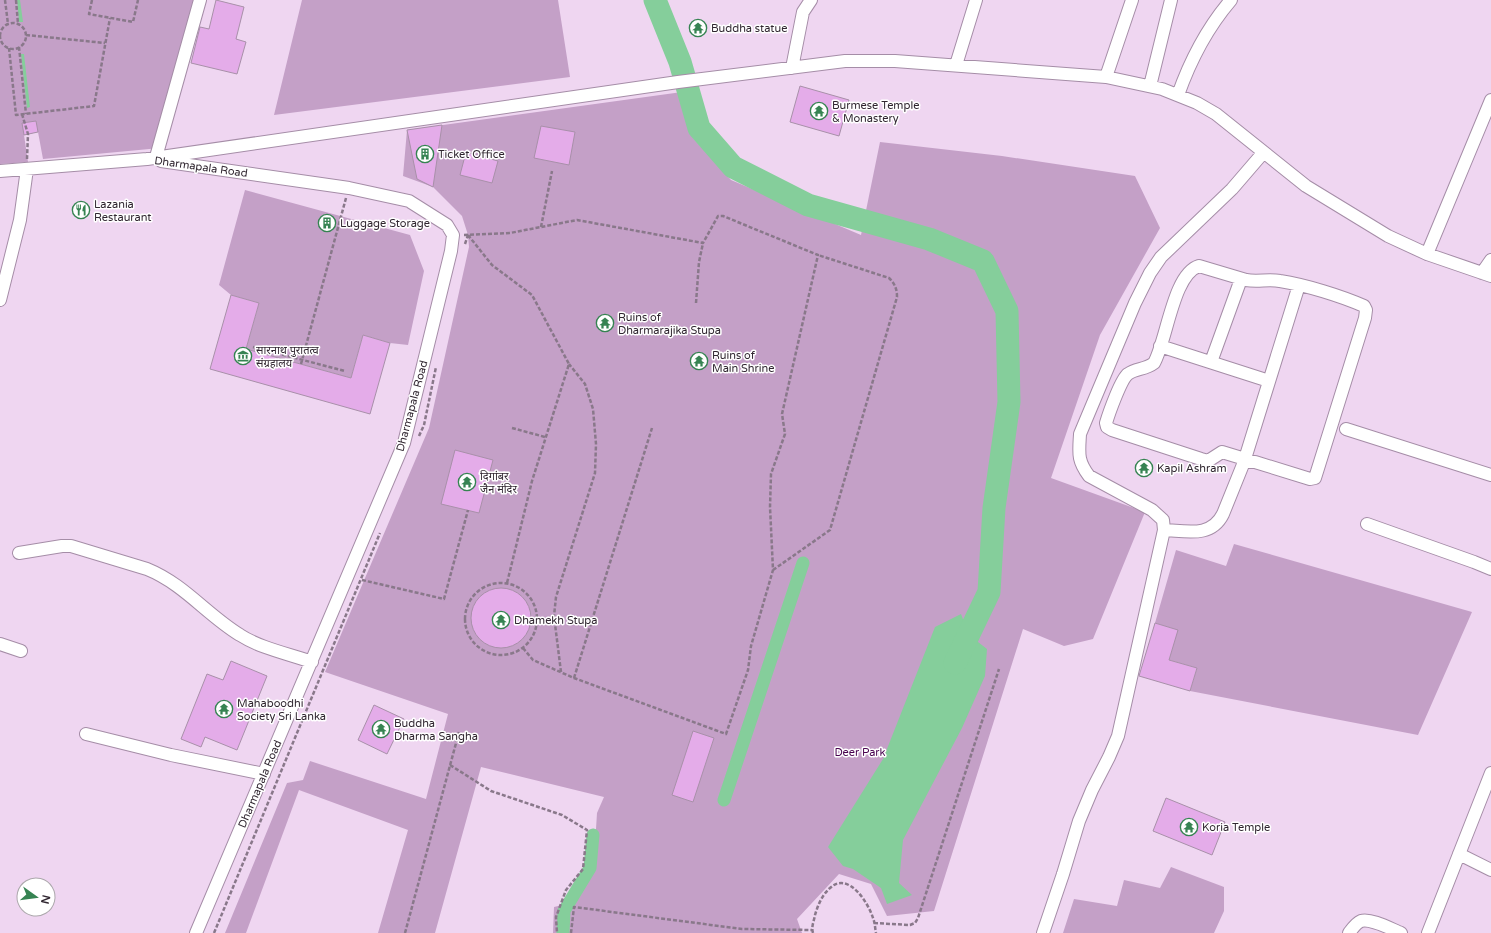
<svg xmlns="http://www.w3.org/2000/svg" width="1491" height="933" font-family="'Varela Round','Noto Sans Devanagari',sans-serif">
<rect width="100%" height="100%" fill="#efd6f1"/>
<path fill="#c4a0c7" d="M0,0H196L160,148L43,159L38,132L24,135L28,162L0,164Z
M302,0H558L570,77L274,115Z
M682,92L693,138L731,180L861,235L880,142L1002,156L1135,176L1160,228L1100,335L1051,478L1145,512L1093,639L1064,646L1023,629L934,911L887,916L871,884L839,874L797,919L802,933H553L554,907L575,902L594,861L597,813L604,797L481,767L435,933H378L408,830L299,790L246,933H225L287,783L303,780L310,761L426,799L448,714L325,672L429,428L469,247L468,235L462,216L433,187L403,176L407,130Z
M245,190L410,235L424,271L408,345L390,343L363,335L351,378L246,349L259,303L231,295L219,285Z
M1234,544L1472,612L1418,735L1190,691L1197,668L1169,660L1177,630L1155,623L1176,550L1226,566Z
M1171,867L1224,887V911L1214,933H1063L1074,899L1117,906L1124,880L1160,888Z"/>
<path fill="#85ce9b" d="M17,0H20L23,22H19Z
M21,54H24L30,107L27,108Z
M961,614L969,635L987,649L985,676L962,728L903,840L899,883L912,895L887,904L881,888L853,869L843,866L828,847L883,759L935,627Z"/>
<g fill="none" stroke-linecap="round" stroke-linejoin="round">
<path stroke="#85ce9b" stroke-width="13" d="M724,800L803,563
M563,933L564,911L590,868L593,835"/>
<path stroke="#85ce9b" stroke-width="23" d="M655,0L680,62L699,128L733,167L808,205L929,239L983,261L1007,311L1009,402L994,508L989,592L955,663"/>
</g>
<path fill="#e4ace9" stroke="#a890a9" d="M216,0L244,7L236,39L246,42L237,74L191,63L200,27L209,29Z
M800,86L849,100L839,136L790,122Z
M36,121L38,132L24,135L22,123Z
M442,125L433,187L417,179L407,130Z
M541,126L575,132L569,165L534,158Z
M466,152L498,161L492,183L460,175Z
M231,295L259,303L246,349L351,378L363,335L390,343L370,414L210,369Z
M455,450L493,460L479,513L441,504Z
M471 618a30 30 0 1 1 60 0a30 30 0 1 1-60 0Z
M1155,623L1178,630L1169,660L1197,668L1190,691L1139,676Z
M231,661L267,676L237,750L205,737L201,747L181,739L207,674L223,680Z
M374,705L404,719L387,754L358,740Z
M693,731L714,738L693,802L672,795Z
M1166,798L1225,822L1212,855L1153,831Z"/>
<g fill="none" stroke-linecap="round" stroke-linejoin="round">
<defs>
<path id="minor" d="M956,65L976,0
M792,68L803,12L811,0
M1106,77L1132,0
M1150,86L1171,0
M1178,95C1190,61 1207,28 1231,0
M156,157L200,0
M161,161L349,188L409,201L447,225L453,235L451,251L404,443L196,933
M0,171L147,159L678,82L845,61H895L1106,77L1162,89L1197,103L1216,114L1306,186L1388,236L1427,254L1491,276
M1427,254L1491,100
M1482,273L1491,260
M0,300L20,220L27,169
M1160,346L1269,381
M1211,362L1241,279
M1346,429L1491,475
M1244,462L1299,285
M1367,524L1474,562L1491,569
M1164,530C1187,531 1211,538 1223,514L1244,462H1255L1310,479L1315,478L1365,318L1366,310L1364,306C1341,296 1306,285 1280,281C1269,279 1257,282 1246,280L1199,266C1173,274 1167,340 1154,363C1145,370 1136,368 1128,374C1121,379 1109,413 1106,423L1107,427L1112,430L1201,459L1208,461L1222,452L1245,459
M19,553L62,546H71L147,569C184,584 207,615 240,635C260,648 289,654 312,662
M0,644L21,651
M86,734L171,755L264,774
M1459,854L1491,870
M1043,933L1063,874L1079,821L1092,790L1109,757L1118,736L1164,530L1163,520L1152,510L1089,476C1077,460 1079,453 1080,434L1135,303L1150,273L1161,257L1232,189L1263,153
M1349,933C1352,929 1356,923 1361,921C1371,918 1391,929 1401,933
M1428,933L1491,773"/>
</defs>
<use href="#minor" stroke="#a58da7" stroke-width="14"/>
<path stroke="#89788a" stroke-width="2.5" stroke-dasharray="4 2" stroke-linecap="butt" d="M5,0L8,24
M16,0L18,24
M92,0L89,14L133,22L138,0
M0 36a13 13 0 1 1 26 0a13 13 0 1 1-26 0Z
M26,35L105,43
M19,47L26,114
M9,48L16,115L94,106L110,18
M22,114L28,134L27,159
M541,227L552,171
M464,235L510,233L577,220L703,243L718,216H723L818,255L782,414L785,434L771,474L770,507L773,570L751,646L748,670L726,734L574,678L533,660L523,648
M468,235L492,265L532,295L569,364L532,481L507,583
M465,244L468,235
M696,303L699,262L703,243
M253,347L345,371
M301,364L346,198
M512,428L545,437
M419,436L424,425L436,367
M773,570L830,530L897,297C897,289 895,284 889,278L818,255
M362,580L444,599L468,510
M465 619a36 36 0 1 1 72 0a36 36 0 1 1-72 0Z
M561,672L554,616L556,597L595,473L596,444L593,409L585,384L569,364
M574,678L652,428
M450,765L491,791L562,815L587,830L583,869L566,890L556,917L557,933
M874,923L910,925L915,923L918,918L999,669
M214,933L380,533
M405,933L459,732
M571,933L574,907L742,929L812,930
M813,933C811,927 814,921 815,915C818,905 822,895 830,888C848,871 868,902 873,918C875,923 875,928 876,933"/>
<use href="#minor" stroke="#fff" stroke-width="12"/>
</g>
<defs>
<symbol id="temple-ring" viewBox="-11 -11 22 22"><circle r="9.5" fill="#fff" stroke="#368352" stroke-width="1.5"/><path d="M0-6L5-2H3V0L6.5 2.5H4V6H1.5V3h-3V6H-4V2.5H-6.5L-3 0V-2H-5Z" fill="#368352"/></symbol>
<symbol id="building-ring" viewBox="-11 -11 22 22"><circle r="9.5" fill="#fff" stroke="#368352" stroke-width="1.5"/><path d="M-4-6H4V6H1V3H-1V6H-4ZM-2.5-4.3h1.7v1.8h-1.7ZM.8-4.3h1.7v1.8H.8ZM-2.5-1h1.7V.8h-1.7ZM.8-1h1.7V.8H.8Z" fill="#368352"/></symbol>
<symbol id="restaurant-ring" viewBox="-11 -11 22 22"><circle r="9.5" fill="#fff" stroke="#368352" stroke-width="1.5"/><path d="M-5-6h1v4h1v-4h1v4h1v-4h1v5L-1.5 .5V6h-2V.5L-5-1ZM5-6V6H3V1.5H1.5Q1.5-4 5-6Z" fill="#368352"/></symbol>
<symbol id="museum-ring" viewBox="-11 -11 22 22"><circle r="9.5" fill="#fff" stroke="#368352" stroke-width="1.5"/><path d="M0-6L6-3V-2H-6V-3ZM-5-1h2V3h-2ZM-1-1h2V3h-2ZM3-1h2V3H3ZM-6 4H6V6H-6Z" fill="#368352"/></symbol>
</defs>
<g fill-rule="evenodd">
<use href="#temple-ring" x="688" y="18" width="20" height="20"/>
<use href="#temple-ring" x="809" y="101" width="20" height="20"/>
<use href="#building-ring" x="415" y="144" width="20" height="20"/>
<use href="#restaurant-ring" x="71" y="200" width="20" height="20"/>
<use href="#building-ring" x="317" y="213" width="20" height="20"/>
<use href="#temple-ring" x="595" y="313" width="20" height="20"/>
<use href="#museum-ring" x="233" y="346" width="20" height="20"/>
<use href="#temple-ring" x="689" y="351" width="20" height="20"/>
<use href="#temple-ring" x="1134" y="458" width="20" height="20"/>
<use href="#temple-ring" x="457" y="472" width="20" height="20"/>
<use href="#temple-ring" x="491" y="610" width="20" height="20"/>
<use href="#temple-ring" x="214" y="699" width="20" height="20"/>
<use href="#temple-ring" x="371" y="719" width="20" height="20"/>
<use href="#temple-ring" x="1179" y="817" width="20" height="20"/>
</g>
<g text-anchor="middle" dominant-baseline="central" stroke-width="3" stroke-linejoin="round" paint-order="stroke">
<g font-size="11" fill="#302630" stroke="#fff" text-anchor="start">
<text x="711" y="28">Buddha statue</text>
<text x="832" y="105">Burmese Temple<tspan x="832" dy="13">&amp; Monastery</tspan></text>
<text x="438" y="154">Ticket Office</text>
<text x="94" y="204">Lazania<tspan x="94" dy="13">Restaurant</tspan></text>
<text x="340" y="223">Luggage Storage</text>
<text x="618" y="317">Ruins of<tspan x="618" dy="13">Dharmarajika Stupa</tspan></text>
<text x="256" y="350">सारनाथ पुरातत्व<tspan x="256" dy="13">संग्रहालय</tspan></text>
<text x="712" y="355">Ruins of<tspan x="712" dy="13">Main Shrine</tspan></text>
<text x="1157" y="468">Kapil Ashram</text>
<text x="480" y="476">दिगांबर<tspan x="480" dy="13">जैन मंदिर</tspan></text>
<text x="514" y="620">Dhamekh Stupa</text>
<text x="237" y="703">Mahaboodhi<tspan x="237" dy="13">Society Sri Lanka</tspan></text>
<text x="394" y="723">Buddha<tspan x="394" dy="13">Dharma Sangha</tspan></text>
<text x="1202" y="827">Koria Temple</text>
</g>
<g font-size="11" fill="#302630" stroke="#fff">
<text transform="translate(201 167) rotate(8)">Dharmapala Road</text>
<text transform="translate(412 406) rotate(-75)">Dharmapala Road</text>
<text transform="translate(260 784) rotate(-67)">Dharmapala Road</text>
</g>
<g font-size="11" fill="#48024f" stroke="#fff">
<text x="860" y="752">Deer Park</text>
</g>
</g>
<g transform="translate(36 897) rotate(104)"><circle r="19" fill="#ffffff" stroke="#aca8ac"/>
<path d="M0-3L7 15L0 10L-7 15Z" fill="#368352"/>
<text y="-6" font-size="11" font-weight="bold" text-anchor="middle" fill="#302630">N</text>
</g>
</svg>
